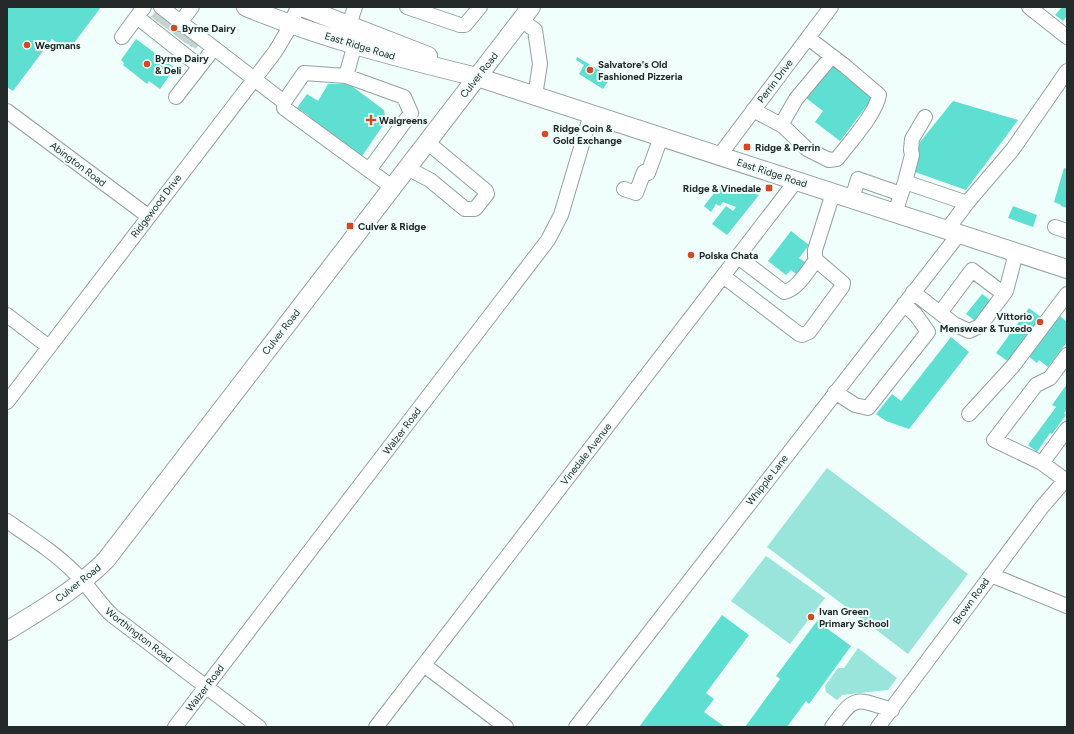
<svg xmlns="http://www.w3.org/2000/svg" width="1074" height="734" font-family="Figtree,sans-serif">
<rect width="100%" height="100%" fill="#f0fefc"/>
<path fill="#99e4db" d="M827,468L968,574L908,654L767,547Z
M766,556L825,598L790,644L731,601Z
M858,648L897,678L888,690L842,695L837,700L826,692L825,686L838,668H844Z"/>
<path fill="#5fdfd1" d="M7,7H101L68,51L52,39L13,91L7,87Z
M1062,7H1067V16L1063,21L1055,15Z
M159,10L198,39L192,47L153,18Z
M136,39L175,68L160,89L149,81L147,84L123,65L124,63L121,60Z
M577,57L611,77L603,89L579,74L584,65L576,60Z
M833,63L875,95L840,141L815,122L823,111L806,98Z
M328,84H349L384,110L386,121L362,156L311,122L308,115L297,108L307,94L318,101Z
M953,101L1018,120L966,190L912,171L920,142Z
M1064,168L1067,169V208L1061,206V205L1054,202Z
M721,184L759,195L727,235L712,224L726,206L733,211L736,207L723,202L720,206L716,204L711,212L704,206Z
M1013,206L1037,215L1033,227L1008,218Z
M791,231L809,245L799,258L805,262L796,274L791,270L786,275L768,261Z
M982,294L994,303L978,323L966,314Z
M1029,308L1042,318L1009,362L996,353Z
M1060,316L1067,322V342L1048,367L1039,360L1037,363L1028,356Z
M951,337L969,352L909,429L886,421L876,414L892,394L901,401Z
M1067,384V410L1064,413L1066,415L1052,434L1050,433L1037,452L1028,445L1056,407L1052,405Z
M722,615L749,635L706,693L714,699L704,712L725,727H639Z
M817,621L851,646L809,704L806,701L787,727H745L780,679L776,676Z"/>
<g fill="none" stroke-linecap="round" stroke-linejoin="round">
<path stroke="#c7d3d2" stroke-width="14" stroke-dasharray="14 7" stroke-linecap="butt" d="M157,21L163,13
M165,27L171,19
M180,39L187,30
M190,45L195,38"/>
<defs>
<path id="minor" d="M161,7L214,48
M407,7L460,25H465L480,7
M1029,7L1067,37
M137,17L199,66
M521,20L535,30L540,64L535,96
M179,24L192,7
M349,25L355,7
M122,37L144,7
M346,76L355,44
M176,97L214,48L284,102
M753,110L783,126L807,149L829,160L837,159C849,143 876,114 879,95L845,66L808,38
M7,111L148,216
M781,125L796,99L832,56
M719,156L831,7
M407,168L430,180L465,209H475L487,194L486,191L427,142
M369,170L411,113L404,97L346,76L304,73L284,102V108L392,187
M905,182L912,155L911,150L912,139L925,117
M624,189L636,193L644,172L648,173L661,137
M852,199L858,179L901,194
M895,213L905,182L967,203
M1055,227L1067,231
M947,230L967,203L1013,149L1067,71
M738,257L784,292C798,289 808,270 816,260
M723,276L799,334L802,335L809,332L842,287L843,283L816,260L815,256V250L833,193
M913,292L954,324L969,331L980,326L1006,291L1016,253
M940,313L972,270L1004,294
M7,315L49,347
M835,392L855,405L868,408L928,332L916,315L904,304
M7,402L275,52L287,32L298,7
M969,414L1013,366L1067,294
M1042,463L1067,429
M1065,480L1042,463L994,440L1036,385L1050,378L1067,355
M7,521C30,537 54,552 74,572C89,585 98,603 113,616L259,727
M991,575L1067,606
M424,665L506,727
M175,727L548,240L561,215L591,114
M376,727L796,181
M576,727L959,234
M832,727C855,695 855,698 892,710
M878,727L1042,507L1067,478"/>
<path id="major" d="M246,7C321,38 399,58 477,77L1067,269
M302,7L428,56
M7,631C42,609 76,590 106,560L531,7"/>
</defs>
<use href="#minor" stroke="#95a19f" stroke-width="16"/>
<use href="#major" stroke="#95a19f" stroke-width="20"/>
<use href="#minor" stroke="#fff" stroke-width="14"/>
<use href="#major" stroke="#fff" stroke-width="18"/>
</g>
<g fill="#d24923" stroke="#f0fefc" stroke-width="1.5">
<circle cx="174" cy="28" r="4"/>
<circle cx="27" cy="45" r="4"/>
<circle cx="147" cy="64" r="4"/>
<circle cx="590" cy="70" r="4"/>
<path d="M369 114h4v4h4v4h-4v4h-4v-4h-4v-4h4z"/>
<circle cx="545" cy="134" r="4"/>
<rect x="743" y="143" width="8" height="8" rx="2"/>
<rect x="765" y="184" width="8" height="8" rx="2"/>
<rect x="346" y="222" width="8" height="8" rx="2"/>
<circle cx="691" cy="255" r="4"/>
<circle cx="1040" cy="322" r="4"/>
<circle cx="811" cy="617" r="4"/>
</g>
<g text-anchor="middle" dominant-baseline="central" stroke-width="4" stroke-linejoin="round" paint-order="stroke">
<g font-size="10" font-weight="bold" fill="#242929" stroke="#f0fefc" text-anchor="start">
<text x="182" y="28">Byrne Dairy</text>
<text x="35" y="45">Wegmans</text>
<text x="155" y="58">Byrne Dairy<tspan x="155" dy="12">&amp; Deli</tspan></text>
<text x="598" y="64">Salvatore's Old<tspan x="598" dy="12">Fashioned Pizzeria</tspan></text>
<text x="379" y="120">Walgreens</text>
<text x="553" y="128">Ridge Coin &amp;<tspan x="553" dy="12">Gold Exchange</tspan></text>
<text x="755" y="147">Ridge &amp; Perrin</text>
<text x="761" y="188" text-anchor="end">Ridge &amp; Vinedale</text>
<text x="358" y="226">Culver &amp; Ridge</text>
<text x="699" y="255">Polska Chata</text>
<text x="1032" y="316" text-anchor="end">Vittorio<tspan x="1032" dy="12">Menswear &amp; Tuxedo</tspan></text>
<text x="819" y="611">Ivan Green<tspan x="819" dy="12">Primary School</tspan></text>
</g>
<g font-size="10" fill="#242929" stroke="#f0fefc">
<text transform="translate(360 46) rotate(17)">East Ridge Road</text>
<text transform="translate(479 75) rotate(-52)">Culver Road</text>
<text transform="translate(775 81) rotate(-53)">Perrin Drive</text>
<text transform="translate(78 164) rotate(37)">Abington Road</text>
<text transform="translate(772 173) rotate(18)">East Ridge Road</text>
<text transform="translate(156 206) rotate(-53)">Ridgewood Drive</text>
<text transform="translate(281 332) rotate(-52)">Culver Road</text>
<text transform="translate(402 431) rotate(-53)">Walzer Road</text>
<text transform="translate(586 454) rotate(-52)">Vinedale Avenue</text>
<text transform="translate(767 480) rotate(-52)">Whipple Lane</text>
<text transform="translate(78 583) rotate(-38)">Culver Road</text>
<text transform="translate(971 601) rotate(-54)">Brown Road</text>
<text transform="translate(139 635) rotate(38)">Worthington Road</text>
<text transform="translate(205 688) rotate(-53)">Walzer Road</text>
</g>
</g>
<rect width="1074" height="734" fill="none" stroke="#242929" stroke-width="16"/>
</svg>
